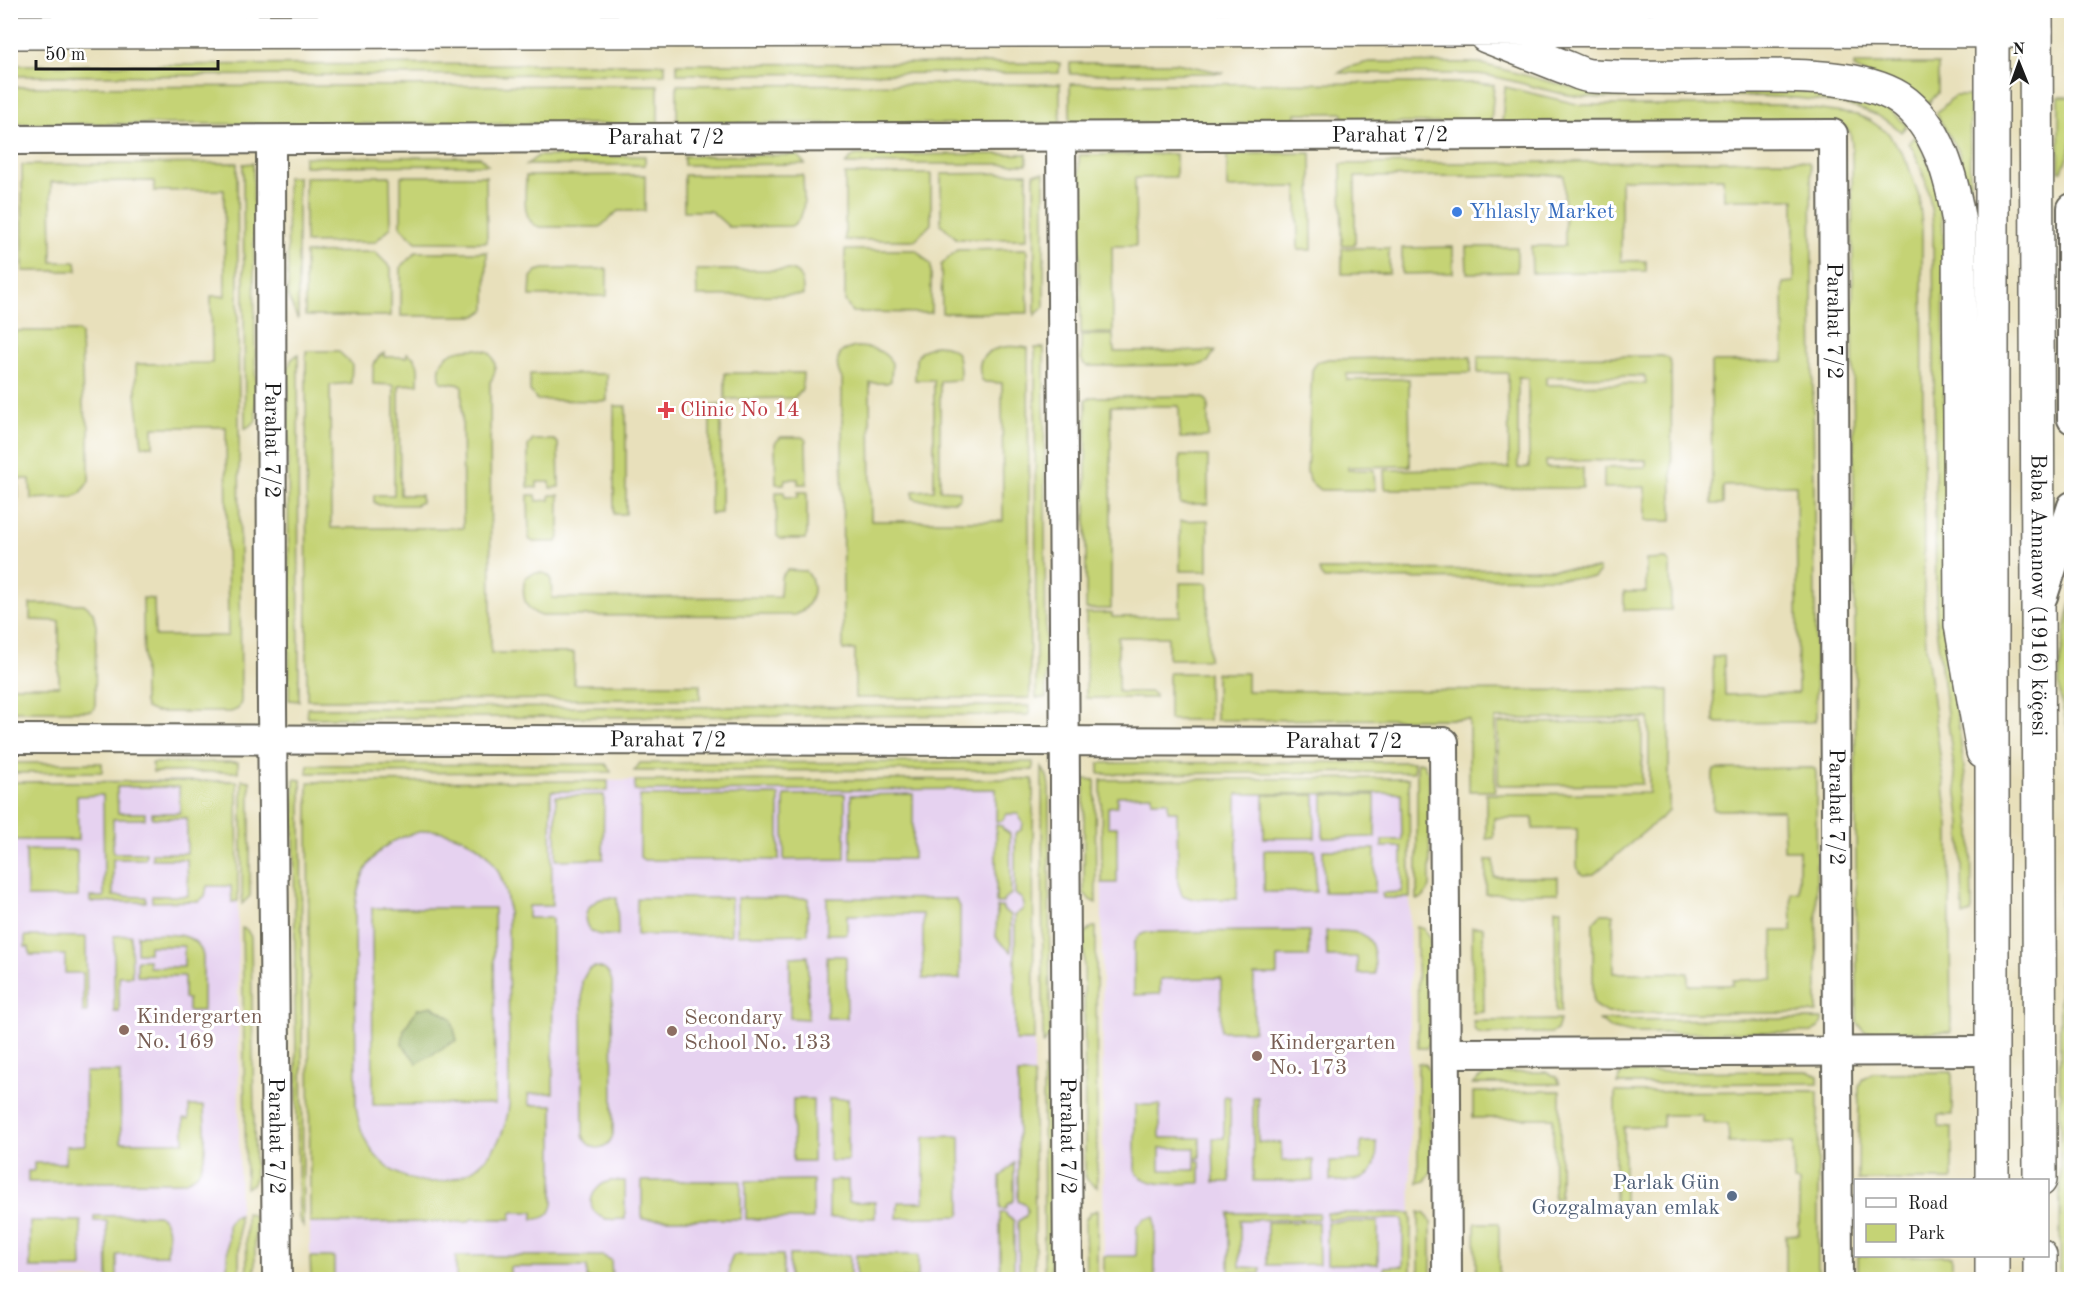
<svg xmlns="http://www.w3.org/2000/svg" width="2082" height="1290" font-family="'Old Standard TT',serif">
<rect width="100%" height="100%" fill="#fff"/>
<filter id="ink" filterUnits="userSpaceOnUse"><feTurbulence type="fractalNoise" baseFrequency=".0167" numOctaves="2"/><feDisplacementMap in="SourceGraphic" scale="12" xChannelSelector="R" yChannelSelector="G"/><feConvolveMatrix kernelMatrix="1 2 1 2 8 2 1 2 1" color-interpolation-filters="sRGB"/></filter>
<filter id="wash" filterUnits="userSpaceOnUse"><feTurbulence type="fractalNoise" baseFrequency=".008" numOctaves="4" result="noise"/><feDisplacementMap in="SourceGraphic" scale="24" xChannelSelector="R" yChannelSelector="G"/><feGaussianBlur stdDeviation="1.35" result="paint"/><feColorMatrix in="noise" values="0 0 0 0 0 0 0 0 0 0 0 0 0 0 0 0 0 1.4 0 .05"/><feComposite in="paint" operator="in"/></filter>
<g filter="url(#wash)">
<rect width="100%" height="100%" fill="#e8e0bb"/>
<path fill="#e6d2f0" d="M1409,778L1411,1279H1104L1101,780Z
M1033,779L1035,1279H310L308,782Z
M237,780L240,1279H11L10,781Z"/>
<path fill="#c5d375" stroke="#707848" stroke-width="1.5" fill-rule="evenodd" d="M1369,62L1478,63L1578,89L1797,91L1846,97L1876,105L1889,110L1907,125L1901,132C1851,77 1659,103 1584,97C1548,94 1514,78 1477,74L1339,73L1349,67Z
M1060,63L1059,73L677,74V64Z
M1070,63H1176L1224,73L1070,74Z
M665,64V74L10,76L11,65Z
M1854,64H1938V93L1928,104L1854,68Z
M1477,83L1494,85L1491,123H1343V113H1296V124L1070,123V84Z
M1060,84V124L677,123V85Z
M658,85V124H11L10,87Z
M1505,87L1581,105H1784L1857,115L1869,120L1888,133L1902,153L1908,165L1919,196L1922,227L1924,606L1926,646L1949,825L1951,1032H1867L1864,1031L1857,1022L1852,145L1850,132L1844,126L1502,123Z
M1954,96H1970V185L1968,187L1958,150L1936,114Z
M2059,97H2071V147L2062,171H2059Z
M1916,136L1934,175L1943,227L1946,626L1971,824L1972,909L1971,913L1963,916L1961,825L1936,627L1933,227C1931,198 1925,169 1909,143Z
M1311,153L1312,250H1298L1297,187L1227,188V154Z
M1027,154V164H845L855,155Z
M1176,154V177L1135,178L1136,246H1112L1113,333H1081L1079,155Z
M797,155L805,164L684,165V156Z
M538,156H645V165H526Z
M304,157H480L488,165L304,166Z
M1802,160L1809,162L1811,168L1816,717L1815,721L1811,722L1718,723L1714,721V718L1713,657L1724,656L1725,695L1798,693L1796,485L1723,486V504H1712L1711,362L1784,361L1783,283L1794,282V199H1724L1723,178L1621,179V261H1646V271L1532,273L1531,246H1565L1564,175L1355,177V245H1342L1341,164Z
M237,163L241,702L238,709L231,712H155L146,708L144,703L143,598L154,599L155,636H228L226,427H153V446H142L136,395V364L212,363L211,296H225L224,190L154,191V181L51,182L52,262H76L77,271H23L22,165Z
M253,163L256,421L245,429L243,164Z
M1027,173V239H957L941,224V174Z
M1034,173H1044V307L1035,315Z
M845,174H931V224L915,240H845Z
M645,175V211H618L600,227H539C520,221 526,192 526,176Z
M684,175H803C803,192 809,218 791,226L729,227L711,211H684Z
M390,176L391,227L375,242L305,243V177Z
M401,176H486L487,242H416L401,227Z
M287,177H298V320L288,297Z
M1453,247V273L1402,274V248Z
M1466,247H1517V272L1467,273Z
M1342,248H1389V273L1342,274Z
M1027,249L1028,313H942L941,265L957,250Z
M845,250H916L931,265V313L852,312L845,301Z
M375,252L391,268V316H305V253Z
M416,252H487L486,309L476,316H401V267Z
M544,269H607V296H530L531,277L537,271Z
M696,270H791C803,274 803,284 803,295L697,296Z
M15,331H78L81,334L83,407L89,426V481L81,493L73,497L31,499L30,479H18V498H11L10,349H15Z
M1081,335H1113L1114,352L1215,351L1208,362L1200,365L1087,366L1084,364L1081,358Z
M935,345C961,345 960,359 960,380L940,381V490L960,491V498L955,501L918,500L913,498V491L934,490V380H915L916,359L921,351Z
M855,347C870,347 884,349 892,363L891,381L887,383H870L871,521H1003L1002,383L985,382L982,380C970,349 1005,343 1028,348L1030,698H855V650H843L842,379C837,370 835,359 843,351Z
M1035,348H1044L1046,698H1036Z
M477,349L489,352C497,361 497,373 490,382L491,653H574V684H700V699L307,700L306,351H338L352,364L351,383L330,385L331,528H463L462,385L441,382C434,356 454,348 477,349Z
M384,353V357H407V353C421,359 418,372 418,384L399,385L400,495H421V502L416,505H379L374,502V495H394V385L373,384C373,372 371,360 384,353Z
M298,354L299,701L289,700L288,369L291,360Z
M1662,356L1669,358L1671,365L1672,521H1645V487L1604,488V468L1646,467V460L1546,461V468H1583V488L1385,489L1384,470L1509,468L1508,373H1478V357ZM1518,377L1528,378L1529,468H1518ZM1546,377L1645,376L1646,384L1546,385Z
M1471,357V373L1347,374V380L1409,379L1410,466L1348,467V470H1374L1375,490H1320L1309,481L1307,471L1312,370L1317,362L1328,359Z
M803,373L802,390L794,398L725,399V373Z
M530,374H607V401L537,400L530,391Z
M1195,396L1205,399L1208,402V437L1180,438L1179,406H1111V609H1086V399L1093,397Z
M721,405V513L710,514V406Z
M614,406H626V514H614Z
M781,437H802L806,440L807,484H798V479H785L784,484H776L775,443Z
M533,440H554L558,443L559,487L550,488V482H537V488L528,487V446Z
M1180,456H1208V504H1180Z
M776,492H784L785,497H798V492H807V534L805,539H781L777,536Z
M528,495H536L537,501L550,500V495H559V537L557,542H533L529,539Z
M1208,520V571H1180V521Z
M1666,559L1670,564L1671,610H1624V592H1646V560Z
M1599,569V573L1594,578L1324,579L1320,574L1319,570Z
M787,570L806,571C819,585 813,609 794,615L542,616C524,611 521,595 525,578C532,572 545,570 551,578L552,598L780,597L781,577Z
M1180,583H1208L1209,659H1168V637H1118V692H1151L1155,695V698H1086V613H1112V617L1180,616Z
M2071,602L2069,732H2068C2066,720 2062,708 2060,695C2057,663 2065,633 2071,602Z
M30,604H84L93,612L96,626L95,708L91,711H11V686H59V621L30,620Z
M1169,673H1208L1209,720H1169Z
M1216,673H1247V691L1669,690V811L1594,874L1583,875L1579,872L1577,866V829H1533V818H1494V838L1486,839V794L1649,793V718L1495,719V791H1469V719L1216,720Z
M1030,706V712L1028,715L309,718L307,716V708Z
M1642,722V784L1498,785V723Z
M238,762V772H153L152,763Z
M1033,762V770L634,771L640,763Z
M1414,762V772L1099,774V763Z
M1417,762L1423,763L1429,774L1430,887L1424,897L1417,900Z
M10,763H102V772L11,773Z
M606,764L611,772L307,773L308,765Z
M1042,768L1047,776L1049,786L1050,1036L1043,1044Z
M1812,768L1815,769L1816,773L1817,1013H1607L1595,1006L1593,1002V922L1601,914H1613L1614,973H1688V985H1733V980L1773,979V931H1792L1791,893L1799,892V850H1784L1783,810H1713V774L1714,770L1718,769Z
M1409,778L1410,898H1383L1382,893L1402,892V847H1382V840H1402L1401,793L1237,794V899H1193L1182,895L1178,883L1177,811H1168V801H1152V795L1117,796V806L1108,807V827H1117V883H1102L1101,780Z
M294,779L301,780L303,1226L299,1219L295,998Z
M1033,779L1034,1041H1015V915L1022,910L1024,905L1022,899L1015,894V834L1022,829L1023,823L1018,814H1007L1002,821H996V789L635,791V781Z
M1084,779L1095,780L1096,903L1090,900L1084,893Z
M242,780L250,781V896L242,904Z
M237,781L238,901L232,902L231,886H207L205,896L199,901L152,902V896H188L187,859H152V853H187V818H152V813H180L179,787H117L118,813H145V819H113V853H146L145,859H113V896L146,897V902H90V897H104L103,795L77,796L78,840H11V782Z
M608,781V791H551L552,906H528V918H552L553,1093L528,1094L529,1105H553V1204C551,1216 544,1219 533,1219V1212H512L511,1219H472L467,1222L310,1223L308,782ZM431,830C478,836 502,859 508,906L509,1105C497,1208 367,1207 356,1106L355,907C360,860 385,836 431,830Z
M845,794V859L784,860V795Z
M913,794V859H851V795Z
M604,795L603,859L556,860V796Z
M779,795V860H644L640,857V796Z
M1264,795H1315V838H1264Z
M1323,795H1375V837L1323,838Z
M996,825L1002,826L1003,829L1010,834L1011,894L1004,899L1003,903H996Z
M1375,849V892H1324L1323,850Z
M26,850H77L78,897H27Z
M1264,850H1315L1316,892H1264Z
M1486,860H1494V877H1558V893L1486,894Z
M2068,871L2069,963H2060V905Z
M604,898H617L618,935C611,935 604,936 597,934C577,926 585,902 604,898Z
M637,898H731V935H637Z
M737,898H808V934L737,935Z
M827,898L955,899L960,906V979H923V914L847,915V934H827Z
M997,907H1003V910L1011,915V952L996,938Z
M372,908H494L495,1104L373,1105Z
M1555,909H1561V1012H1556Z
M1093,927H1096L1097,1187L1088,1181L1085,1176L1084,936L1086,932Z
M1417,927L1424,929L1430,940V1040L1427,1048H1418Z
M1472,927H1483L1484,1012L1473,1013Z
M242,928L247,930L251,937L255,1178L253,1183L246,1188Z
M1309,931V957H1277V975H1254V1031H1221V978L1160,979V994L1134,995V945C1136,937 1140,934 1148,932Z
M1326,931C1366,931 1375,931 1375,974H1358L1357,957H1327Z
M131,935L132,976H119V1012H114V936Z
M137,935C159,935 199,927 203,957V1011H188V999L184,998V976H137V960H149V967H184V946H149V953H137Z
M25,936L86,937L87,1012H83V973H65V955H30L29,947H25Z
M808,956V1019L790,1018V957Z
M827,956H846L847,1018H827Z
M594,967C604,967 610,972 612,982L613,1134C609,1152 587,1153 583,1134L582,981L588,970Z
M2060,971L2069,972L2070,1280L2060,1279Z
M1823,1019L1819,1028L1812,1032L1632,1033L1610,1028L1599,1020Z
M1560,1020L1557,1030L1551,1033L1481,1034L1475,1031L1473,1021Z
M1418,1063L1426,1064L1430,1072L1431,1172L1425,1181L1418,1183Z
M1043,1069L1046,1071L1050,1077L1051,1280L1044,1279Z
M1807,1071L1818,1076V1083L1617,1084L1621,1074L1628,1072Z
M85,1072H120L121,1142H184V1119H189V1106H204C204,1130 214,1177 181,1182H28V1171H34V1163H65L66,1146L85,1145Z
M1547,1072L1557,1077L1560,1084H1473L1479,1078L1488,1073Z
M1952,1072V1115H1939V1127L1952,1128V1180H1858L1859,1086L1863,1078L1872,1073Z
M1018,1074H1034L1035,1279H1019L1018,1221L1026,1216L1027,1211L1026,1205L1018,1201Z
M1560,1091V1198H1554L1553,1118H1473V1092Z
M1818,1091V1279H1786V1235L1799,1234V1182L1794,1181L1793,1143H1729L1728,1124L1703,1123V1115H1663V1127H1624V1209L1617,1205L1615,1199V1092Z
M1224,1096L1230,1097V1182H1214L1213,1138H1224Z
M1253,1097H1258V1142L1281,1143L1282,1161L1313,1160V1181H1253Z
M793,1099H813V1161H793Z
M829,1099H848V1161H829Z
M1135,1105H1160V1138H1200V1158H1195V1148H1160V1170H1195V1160L1200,1161V1183C1182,1183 1144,1189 1135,1170Z
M960,1136L961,1212L959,1216L897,1218L898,1202H924V1137Z
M1361,1142H1377C1377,1181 1365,1181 1330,1181V1161L1361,1160Z
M1014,1163V1200L1007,1205L1006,1209H1000V1177Z
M813,1180V1219H746V1181Z
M848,1180L849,1202H875V1218H829V1181Z
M610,1181H625V1219C617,1219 608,1221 601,1217C582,1206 594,1185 610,1181Z
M642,1181H741V1219H642Z
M1097,1210V1279H1086L1085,1220L1090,1213Z
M1419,1212L1425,1214L1431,1222V1279H1419Z
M246,1213L251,1214L255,1218V1279H247Z
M1000,1213H1006L1007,1216L1014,1221V1279H1000Z
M1229,1213H1319L1318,1219L1240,1220V1267L1261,1268L1260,1274H1240V1280L1229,1279Z
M1327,1213H1411V1279H1403V1273H1384V1267L1403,1266V1219H1327Z
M158,1215C172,1221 167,1242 167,1255H117V1279H108L107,1221H94V1216Z
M239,1215V1279H227L228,1224L232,1217Z
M1155,1217V1279H1104V1256H1136L1137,1226L1145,1218Z
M30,1221H81L82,1268H30Z
M1267,1222H1318L1319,1264L1267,1265Z
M1327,1222H1378V1264H1327Z
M1475,1223H1499V1279H1476Z
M733,1255H783V1279H729V1266Z
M789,1255H850V1279H789Z
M856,1255H918V1279H856Z
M456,1256H603L611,1260L612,1279H587V1267H510V1279H456Z
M1858,1256H1952V1279H1858Z
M310,1257H334V1279H311Z"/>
<path fill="#9cb566" stroke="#5c6841" stroke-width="1.5" d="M432,1006L451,1018L457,1040L417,1063L402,1044L404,1029L417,1009Z"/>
</g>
<g filter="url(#ink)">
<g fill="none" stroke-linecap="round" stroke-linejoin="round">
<defs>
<g id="minor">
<path id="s1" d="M1061,137L1068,1280"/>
<path id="s2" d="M10,140L1833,134L1838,1280"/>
<path id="s3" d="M271,140L272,705L277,1280"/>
<path d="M2072,208V419"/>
<path d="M2043,596L2072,506"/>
<path id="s4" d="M10,739L1444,742L1447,1280"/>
<path d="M1446,1053L1992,1051"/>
</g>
<path id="tertiary" d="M10,32L1467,29L2036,31
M1486,36C1511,46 1537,56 1562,66C1572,69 1582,76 1592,76C1645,79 1699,76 1752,76C1794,76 1863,75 1899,98C1939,125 1952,179 1959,223L1961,625L1983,752"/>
<g id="primary">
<path d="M1992,10V1180"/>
<path id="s5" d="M2036,10L2040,1180"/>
<path d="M2040,1256V1280"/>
<path d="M1992,1280V1256"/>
</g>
</defs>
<use href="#minor" stroke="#636154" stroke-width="32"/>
<use href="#tertiary" stroke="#636154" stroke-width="36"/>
<use href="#primary" stroke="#636154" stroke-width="36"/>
<use href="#minor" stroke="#fff" stroke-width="28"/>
<use href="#tertiary" stroke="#fff" stroke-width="33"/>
<use href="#primary" stroke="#fff" stroke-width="33"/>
</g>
</g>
<circle fill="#3f7fe0" stroke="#fff" stroke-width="2" cx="1457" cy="212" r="6"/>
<path fill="#e0444e" stroke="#fff" stroke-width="2" d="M663 401h6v6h6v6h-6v6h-6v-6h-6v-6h6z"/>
<g fill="#8d6e63" stroke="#fff" stroke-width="2">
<circle cx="124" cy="1030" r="6"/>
<circle cx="672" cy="1031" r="6"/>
<circle cx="1257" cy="1056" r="6"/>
</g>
<circle fill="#5c6f8a" stroke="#fff" stroke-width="2" cx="1732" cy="1196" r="6"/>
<g text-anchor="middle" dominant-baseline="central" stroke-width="6" stroke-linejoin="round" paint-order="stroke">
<g font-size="22" fill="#1c1c1c" stroke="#fff">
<text stroke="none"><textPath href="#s2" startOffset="1380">Parahat 7/2</textPath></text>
<text stroke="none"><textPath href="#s2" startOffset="656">Parahat 7/2</textPath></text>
<text stroke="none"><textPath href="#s2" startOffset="2010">Parahat 7/2</textPath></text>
<text stroke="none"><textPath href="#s3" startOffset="300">Parahat 7/2</textPath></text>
<text stroke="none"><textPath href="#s5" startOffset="585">Baba Annanow (1916) köçesi</textPath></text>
<text stroke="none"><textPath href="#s4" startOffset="658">Parahat 7/2</textPath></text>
<text stroke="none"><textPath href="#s4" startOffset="1334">Parahat 7/2</textPath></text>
<text stroke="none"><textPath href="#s2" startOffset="2496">Parahat 7/2</textPath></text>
<text stroke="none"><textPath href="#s3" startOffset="996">Parahat 7/2</textPath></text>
<text stroke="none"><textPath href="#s1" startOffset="999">Parahat 7/2</textPath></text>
</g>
<g font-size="22" fill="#366cbe" stroke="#fff" text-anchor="start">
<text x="1469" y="212">Yhlasly Market</text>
</g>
<g font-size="22" fill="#be3a42" stroke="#fff" text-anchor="start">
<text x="680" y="410">Clinic No 14</text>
</g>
<g font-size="22" fill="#785e54" stroke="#fff" text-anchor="start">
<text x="136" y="1017">Kindergarten<tspan x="136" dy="25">No. 169</tspan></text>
<text x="684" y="1018">Secondary<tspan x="684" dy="25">School No. 133</tspan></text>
<text x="1269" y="1043">Kindergarten<tspan x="1269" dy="25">No. 173</tspan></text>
</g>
<g font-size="22" fill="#4e5e75" stroke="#fff" text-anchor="end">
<text x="1720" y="1183">Parlak Gün<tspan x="1720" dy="25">Gozgalmayan emlak</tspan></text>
</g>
</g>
<rect width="2082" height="1290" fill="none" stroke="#fff" stroke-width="36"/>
<rect x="1854" y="1179" width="195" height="78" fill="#ffffff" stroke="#a4a4a4" stroke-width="1.5"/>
<rect x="1866" y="1198" width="30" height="9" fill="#ffffff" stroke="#a4a4a4" stroke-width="1.5"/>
<text x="1908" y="1209" font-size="18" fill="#1c1c1c">Road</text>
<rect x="1866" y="1224" width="30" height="18" fill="#c5d375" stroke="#a4a4a4" stroke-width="1.5"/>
<text x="1908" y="1239" font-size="18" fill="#1c1c1c">Park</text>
<g transform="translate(2019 63) rotate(359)" stroke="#ffffff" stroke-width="4.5" paint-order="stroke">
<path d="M0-4.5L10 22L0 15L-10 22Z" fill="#1c1c1c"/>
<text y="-9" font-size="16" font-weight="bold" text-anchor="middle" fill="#1c1c1c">N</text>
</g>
<path d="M36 60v9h182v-9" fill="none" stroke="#1c1c1c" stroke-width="3"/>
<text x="45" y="60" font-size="18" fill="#1c1c1c" stroke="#ffffff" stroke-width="4.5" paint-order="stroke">50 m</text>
</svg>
